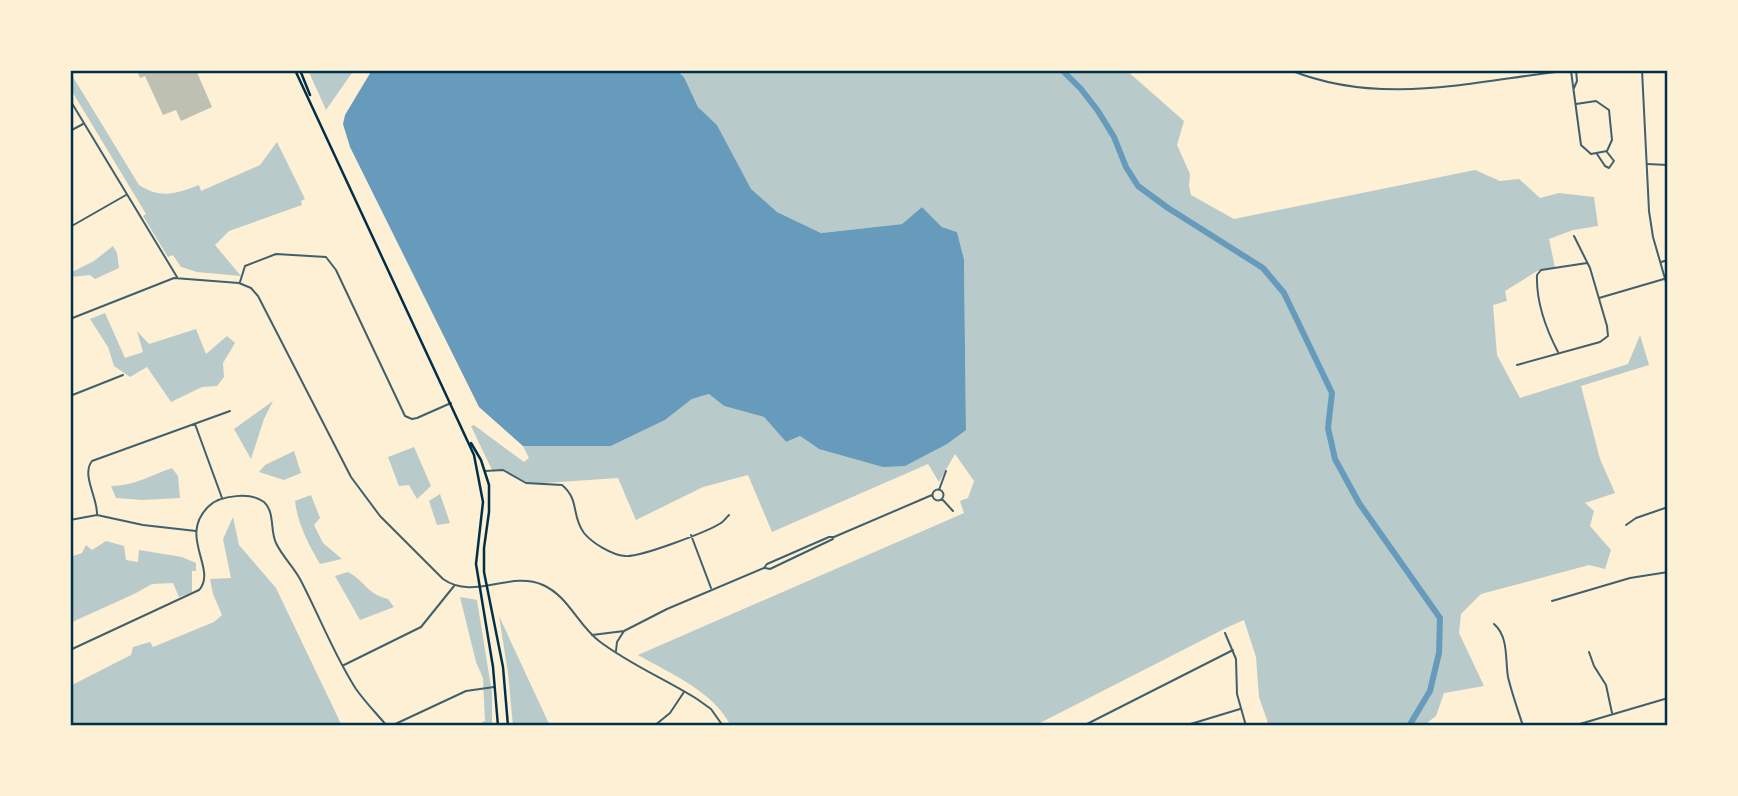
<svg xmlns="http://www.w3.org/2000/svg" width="1738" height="796" font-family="'PT Sans Narrow',sans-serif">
<rect width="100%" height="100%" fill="#fdf0d5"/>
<path fill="#b9caca" d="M308,70H354L326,110Z
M676,70H1126L1184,121L1177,145L1190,174L1189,185L1191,195L1234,219L1475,170L1500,181L1519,179L1540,198L1559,193L1594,197L1598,226L1573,230L1549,239L1555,268L1537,271L1505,291L1507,301L1493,305L1497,355L1520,398L1628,364L1640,335L1649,365L1581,386L1600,459L1615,493L1585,503L1594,511L1590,526L1611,550L1605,569L1589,565L1481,594L1461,614L1459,633L1484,686L1444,693L1436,716L1423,726H1269L1259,697L1256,657L1244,620L1228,627L1034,726H731C713,691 671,674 638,655L964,513L960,501L968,498L974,481L955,454L939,482L928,464L772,532L748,475L703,487L636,520L618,478L530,484L504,470H492L471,426L474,425L524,462L529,458L523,446H611L665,420L692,399L709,394L724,406L764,417L786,442L800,436L819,449L966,430L964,259L957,232L942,227L922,207L902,224L821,233L777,212L751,190L717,125L698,107L684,77Z
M70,72L139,185C161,199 175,194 199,185L201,191L260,165L277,142L305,199L301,201L302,205L229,231L215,245L241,276L197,272L181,267L173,255L168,257L143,216L146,214L70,88Z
M113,246L117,253L119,268L95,279L90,275L71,277L72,272L94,261Z
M105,313L125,358L143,352L137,331L149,344L196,329L206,354L227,336L235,343L223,363L224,377L217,386L202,387L171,402L147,367L130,377L114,366L108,347L90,319Z
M273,401L264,419L251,459L234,429Z
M414,447L431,486L417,499L409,485L399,486L388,457Z
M294,451L301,473L284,480L259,472L265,465Z
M172,468L178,476L180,498L143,500L116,498L111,486C133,486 152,475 172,468Z
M440,494L450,523L437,525L429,501Z
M311,495L320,518L314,525L323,543L342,559L320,564C308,543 298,525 295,501Z
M233,517L239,545L276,588L342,726H70V686L131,655L133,647L150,642L153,647L214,622L222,615L213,594L210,579L231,578L223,539Z
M106,541L124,546L126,560L138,562L139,550L182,557L196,563V571H192V592L179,597L173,583L152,584L134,594L70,623V557L82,553L86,545L92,550Z
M348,572C366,582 367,594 388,599L394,607L360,620L335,576Z
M460,597L477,600L492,693V726H474L485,721L483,678L476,662Z
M499,616L550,726H513L508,673Z"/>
<path fill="#669bbc" d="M372,70H676L684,77L698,107L717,125L751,189L777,212L821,233L902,224L922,207L942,227L957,232L964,259L966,430L947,444L905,466L883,467L819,449L800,436L786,442L764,417L724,406L709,394L692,399L665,420L611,446H523L479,407L350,147L343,124L345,115Z"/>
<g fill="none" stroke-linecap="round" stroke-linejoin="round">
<path stroke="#669bbc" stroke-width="6" d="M1062,70L1081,89L1098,111L1114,137L1126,167L1138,186L1168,208L1263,268L1284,293L1332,393L1328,428L1335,459L1359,503L1440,618L1439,653L1430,691L1409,726"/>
</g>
<path fill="#bec0b2" d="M137,70H196L212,107L181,121L176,110L163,115L145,76L140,78Z"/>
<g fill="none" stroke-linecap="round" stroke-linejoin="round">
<path stroke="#3f606c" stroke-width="2" d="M1571,71L1581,145L1591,154L1607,151L1612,140L1609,110L1596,101L1576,104
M1574,88L1577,81L1576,70
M70,131L83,124
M1597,154L1605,166L1609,168L1614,161L1607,152
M1647,164L1668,165
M70,227L126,195
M1661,262L1668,260
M240,282L245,266L276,254L326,257L336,270L405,416L412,419L417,418L451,403
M1599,298L1664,279
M1558,352C1546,329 1536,303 1537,275L1541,270L1587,263
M1517,365L1600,342L1608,336L1607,326L1590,268L1574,236
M70,396L123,375
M195,424L222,498
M485,471L503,470L526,483L562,485C580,500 571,516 584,533C592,543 612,555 625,556C639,558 709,531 721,523C723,522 728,516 729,515
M932.5 495a5.5 5.5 0 1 1 11 0a5.5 5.5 0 1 1-11 0Z
M939,490L946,471
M942,499L953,511
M97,515C98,498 81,475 92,461L230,411
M70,520L97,515L143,525L196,531
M1626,525L1636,518L1668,507
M691,535L711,588
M765,568L770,569L833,539
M1552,601L1630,578L1668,572
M1494,624C1509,637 1505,660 1508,677C1512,694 1518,710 1523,726
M1225,633L1236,659L1237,694L1246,726
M592,635L624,631L667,609L764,568L767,564L829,537H834L932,495
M70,650L199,590C218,569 177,536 209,506C220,495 252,492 264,502C275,512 270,531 276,543C282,556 293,566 300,579C319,615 334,655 356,689C365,702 377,714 387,726
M616,651L617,642L624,631
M1589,652L1594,666L1606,685L1612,713
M344,665L421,627L454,586
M391,726L466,691L494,687
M654,726L670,713L684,692
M1083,726L1233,650
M1184,726L1240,709"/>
<path stroke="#3f606c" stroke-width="2" d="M1290,70C1383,108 1476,80 1572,70
M1642,70L1649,211L1653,237L1668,289
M70,100L177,277
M70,319L174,278L239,283L251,288L258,296L351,477L380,516L443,579C474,601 510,570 543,585C568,596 578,625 599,641C629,664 665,679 697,699L711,709L723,726
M1573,726L1668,698"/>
<path stroke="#003049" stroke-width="2.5" d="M295,70L474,455L483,502L476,564L493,667L498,726
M300,70L310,95
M471,443L481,460L489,485V512L484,548V572L503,667L508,726"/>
</g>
<rect width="1738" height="796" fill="none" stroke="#fdf0d5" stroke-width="144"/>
<rect x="72" y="72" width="1594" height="652" fill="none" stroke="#003049" stroke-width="2.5"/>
</svg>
